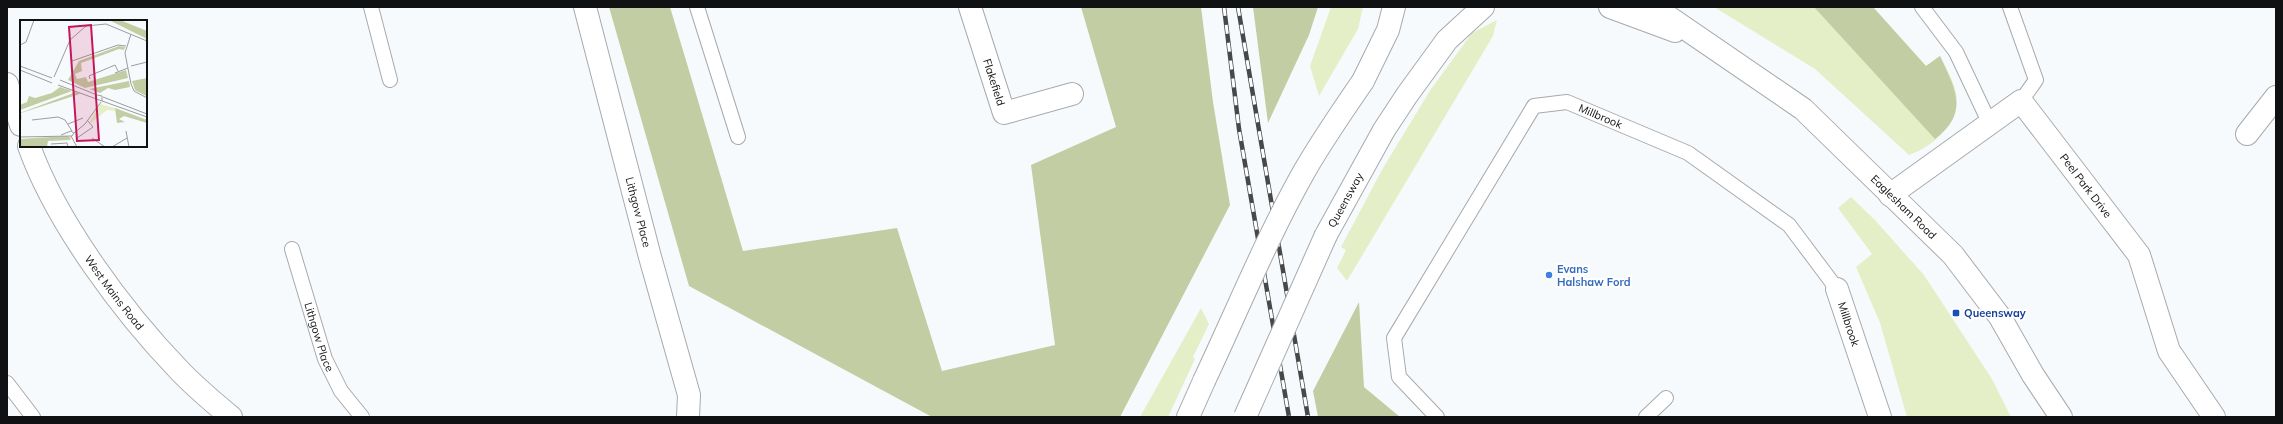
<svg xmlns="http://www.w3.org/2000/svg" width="2283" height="424" font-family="Mulish,sans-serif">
<rect width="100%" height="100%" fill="#f7fafc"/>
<path fill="#e5efc7" d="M1331,7H1363L1358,29L1319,96L1310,66Z
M1714,7H1873L1926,66L1940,56C1945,66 1952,78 1955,89C1964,120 1935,146 1909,155L1815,69Z
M1497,20L1493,36L1347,281L1337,268L1346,250L1341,247L1383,168L1431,89L1472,33Z
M1851,197L1875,220L1924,275L1992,379L2011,417H1907L1880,323L1856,267L1872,254L1838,208Z
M1201,308L1209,324L1193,357L1195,359L1168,417H1140Z"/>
<path fill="#c2cda3" d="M609,7H670L743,251L897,228L942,371L1055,345L1031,165L1116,127L1081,7H1201L1213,102L1230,205L1120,417H932L689,286Z
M1253,7H1318L1309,35L1268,123Z
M1814,7H1873L1926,66L1940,56C1955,88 1970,113 1935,139Z
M1359,302L1364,387L1400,417H1318L1313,391Z"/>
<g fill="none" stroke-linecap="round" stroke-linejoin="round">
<defs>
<g id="lane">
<path d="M371,7L390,80"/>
<path d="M697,7L738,137"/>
<path d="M1922,7L1956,52L1990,124"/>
<path d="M2010,7L2036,80L2021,101"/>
<path id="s1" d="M292,249L325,359L341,391L362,417"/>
<path d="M7,383L33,417"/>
<path id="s2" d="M1437,417L1399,377L1394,338L1534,106L1567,102L1688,153L1789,225L1837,289"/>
<path d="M1646,417L1666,398"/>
</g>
<g id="street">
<path id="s3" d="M585,7L650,257L689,395L688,417"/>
<path id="s4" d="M970,7L1004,113L1072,94"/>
<path d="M2247,134L2276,97"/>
<path id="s5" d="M1890,195L2021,101L2139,255L2169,351L2214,417"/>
<path id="s6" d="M1837,289L1880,417"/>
</g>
<g id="secondary">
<path d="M1610,7L1675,31"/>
<path id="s7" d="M1654,7L1803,109L1953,255L2000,317L2033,375L2061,417"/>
<path d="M7,84L21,125"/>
<path id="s8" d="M29,146C56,222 123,312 179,370C195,387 213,402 231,417"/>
</g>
<g id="highway">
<path d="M1363,81L1388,30L1394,7"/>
<path id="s9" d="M1326,235L1384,130L1407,95L1447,40L1483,7"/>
<path d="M1188,417L1204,381"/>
</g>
</defs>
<use href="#lane" stroke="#a7aaac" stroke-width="16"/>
<use href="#street" stroke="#a7aaac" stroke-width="24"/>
<use href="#secondary" stroke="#a7aaac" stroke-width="24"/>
<use href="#highway" stroke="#a7aaac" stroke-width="24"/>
<use href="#lane" stroke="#fff" stroke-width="14"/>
<use href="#street" stroke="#fff" stroke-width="22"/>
<use href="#secondary" stroke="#fff" stroke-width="22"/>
<use href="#highway" stroke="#fff" stroke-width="22"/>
<defs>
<path id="rail" d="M1224,7L1239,129L1289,417
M1238,7L1308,417"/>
</defs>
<use href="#rail" stroke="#464849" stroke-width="4.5"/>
<use href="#rail" stroke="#fff" stroke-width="3" stroke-dasharray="9" stroke-linecap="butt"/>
<defs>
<path id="highway-bridge" d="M1204,381C1237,311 1267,237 1305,170C1323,139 1343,110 1363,81
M1245,417L1326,235"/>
</defs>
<use href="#highway-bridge" stroke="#a7aaac" stroke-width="24" stroke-linecap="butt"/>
<use href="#highway-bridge" stroke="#fff" stroke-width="22"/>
</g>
<circle fill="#3f7fe0" stroke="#fff" stroke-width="1.5" cx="1549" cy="275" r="4"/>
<rect fill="#1a4fb4" stroke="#fff" stroke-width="1.5" x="1952" y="309" width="8" height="8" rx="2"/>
<g text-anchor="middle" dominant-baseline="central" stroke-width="4" stroke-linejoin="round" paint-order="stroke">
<g font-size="11" fill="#101112" stroke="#fff">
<text stroke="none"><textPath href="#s4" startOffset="79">Flakefield</textPath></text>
<text stroke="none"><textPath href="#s2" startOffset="435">Millbrook</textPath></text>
<text stroke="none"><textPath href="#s5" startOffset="268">Peel Park Drive</textPath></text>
<text stroke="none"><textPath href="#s9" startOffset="40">Queensway</textPath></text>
<text stroke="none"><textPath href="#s7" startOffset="321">Eaglesham Road</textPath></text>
<text stroke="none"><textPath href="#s3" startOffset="212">Lithgow Place</textPath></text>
<text stroke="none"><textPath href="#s8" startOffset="170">West Mains Road</textPath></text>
<text stroke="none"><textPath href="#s6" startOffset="37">Millbrook</textPath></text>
<text stroke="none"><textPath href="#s1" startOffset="92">Lithgow Place</textPath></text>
</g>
<g font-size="11" font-weight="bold" fill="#366cbe" stroke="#fff" text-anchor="start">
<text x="1557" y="269">Evans<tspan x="1557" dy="13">Halshaw Ford</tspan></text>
</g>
<g font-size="11" font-weight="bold" fill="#164399" stroke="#fff" text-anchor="start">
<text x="1964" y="313">Queensway</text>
</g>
</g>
<g transform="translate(20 20)">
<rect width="127" height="127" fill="#f7fafc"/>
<path d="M80,84L95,88V91L87,90L71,103L70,101Z" fill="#e5efc7"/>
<path d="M89,0H100L127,11V19ZM99,26L105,27L104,30L99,29L61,43L62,51L55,54L57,59L66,57L68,62L106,50L108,58L65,68L48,60L59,41ZM127,58V75L126,76L115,70L112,61ZM109,61L110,67L95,70L88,68L80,73L69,69ZM40,67L52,71L0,90V85L7,82L9,76L15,78L32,73ZM56,72L60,74L1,93L2,101L0,93ZM95,88L127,100V103L104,96L99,99L105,102L97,103ZM47,116L51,118L50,120L28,121L27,127H0V119Z" fill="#c2cda3"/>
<path fill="none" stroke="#9b9d9e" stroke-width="1" d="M111,14L105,33L111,64L114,71L127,78M0,25L6,22L14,0M52,41L98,25L106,26M0,46L32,58M111,46L127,42M0,50L32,63M95,53L108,48M34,57L50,20L66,6L86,4L127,21M70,59L69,56L95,45L98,51M40,60L77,75M38,65L82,81V76L77,75M83,77L127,94M82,81L127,97M12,100L38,97L45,100L52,111M48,104L63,98M106,111L109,127M54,113L65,104L81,82M51,116L57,127M0,117L52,116L54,113L51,111L41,115M57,118L73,107L68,101M72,118L85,127M31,124L47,123L48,127M92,127L107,118"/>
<path fill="#c2185b" fill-opacity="0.15" stroke="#c2185b" stroke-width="2" d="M71,5L79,120L57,121L49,7Z"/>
<rect width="127" height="127" fill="none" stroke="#101112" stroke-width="2"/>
</g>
<rect width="2283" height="424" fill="none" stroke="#101112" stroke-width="16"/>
</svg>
